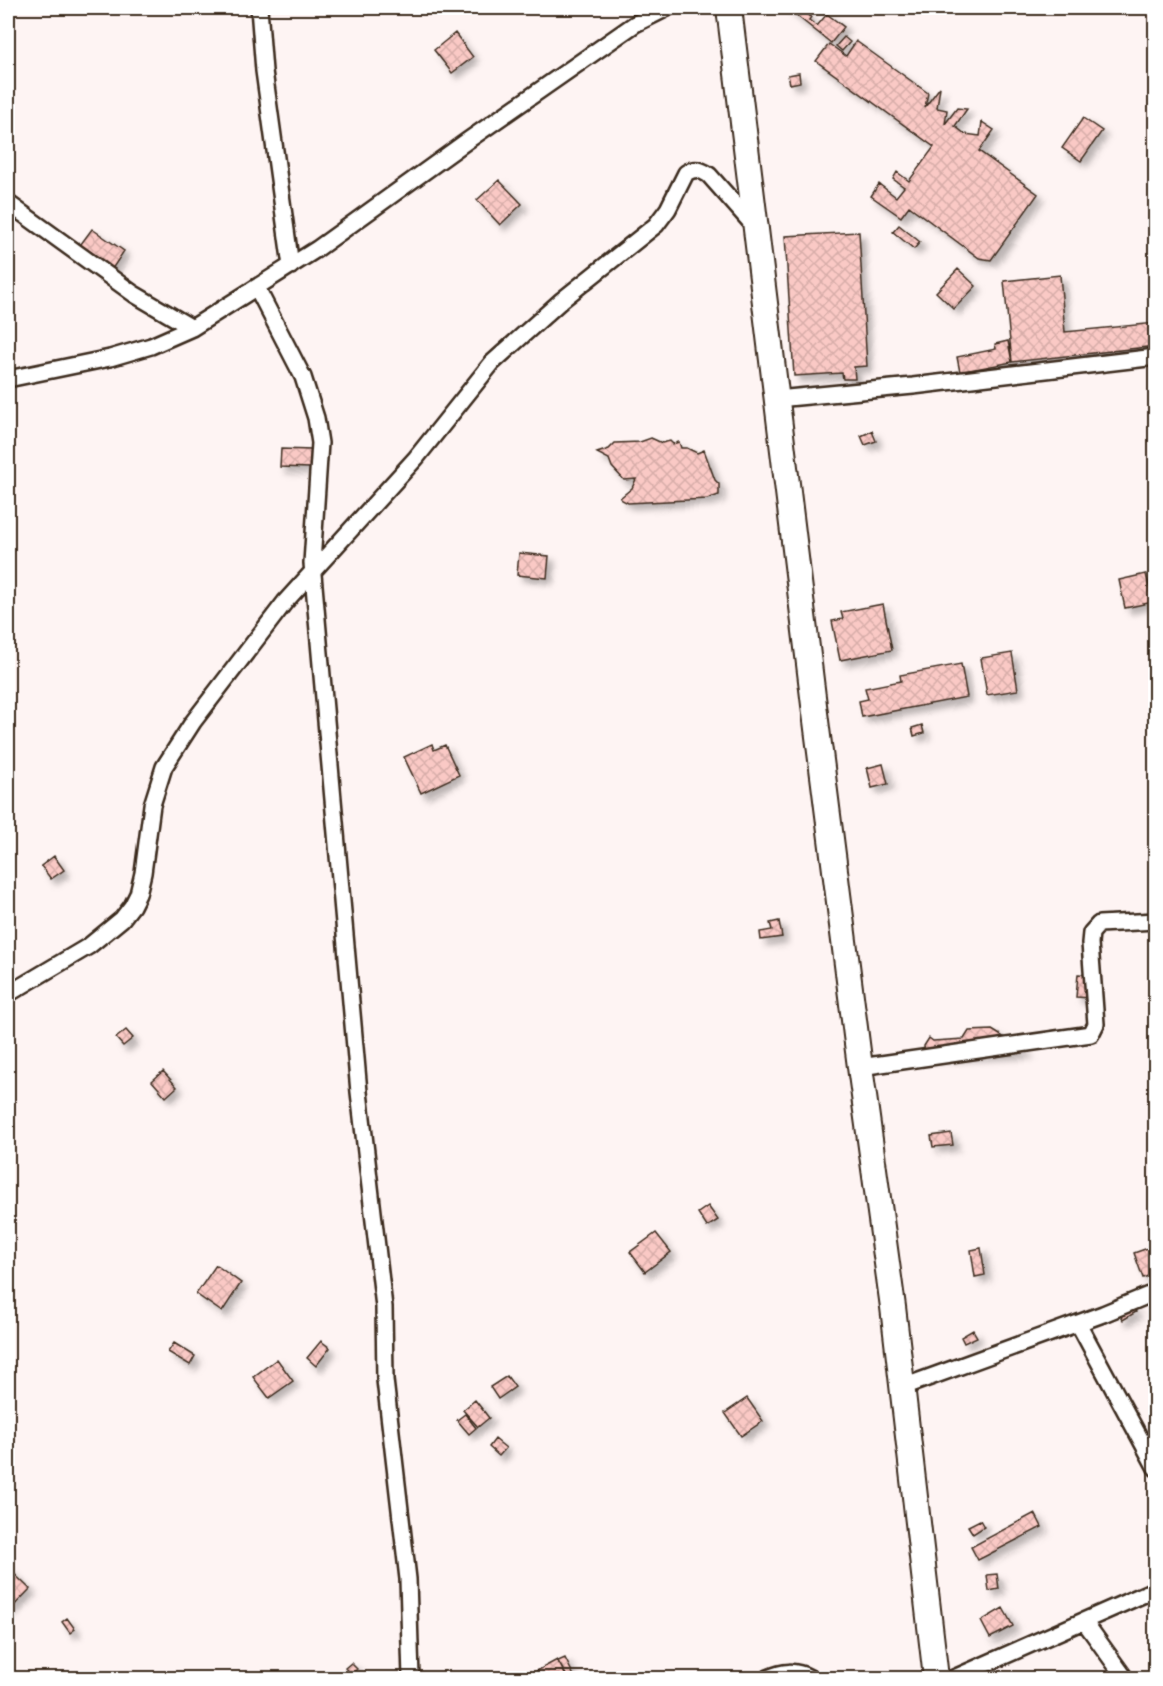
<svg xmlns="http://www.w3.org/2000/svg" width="1163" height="1686" font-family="'Shantell Sans',sans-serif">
<defs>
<pattern id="building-cross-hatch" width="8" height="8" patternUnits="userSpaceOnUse" patternTransform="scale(1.5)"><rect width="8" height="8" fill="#fac9c5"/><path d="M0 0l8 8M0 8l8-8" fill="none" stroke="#d7ada9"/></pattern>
<filter id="shadow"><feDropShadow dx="5.5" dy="5.5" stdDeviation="3" flood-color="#0004"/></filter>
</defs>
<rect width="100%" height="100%" fill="#fef4f3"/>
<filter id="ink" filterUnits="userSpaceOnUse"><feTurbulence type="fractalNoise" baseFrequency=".0167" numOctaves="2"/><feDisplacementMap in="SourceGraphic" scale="12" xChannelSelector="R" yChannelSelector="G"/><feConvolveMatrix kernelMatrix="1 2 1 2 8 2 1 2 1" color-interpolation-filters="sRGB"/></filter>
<g filter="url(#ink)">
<path fill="url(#building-cross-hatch)" stroke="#3b2a1e" stroke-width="1.5" filter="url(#shadow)" d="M787,8H798L811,17L809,20L817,26L827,14L844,27L831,43Z
M455,33L473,57L452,73L434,50Z
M844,37L850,42L842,51L836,46Z
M856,41L928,93L925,107L940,87L937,108L947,110L945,124L957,108L967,109L955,126L965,134L980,136L982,122L994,130L979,151L1038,194L991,260L979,258L909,206L901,217L871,196L879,184L896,197L904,187L893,179L897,172L909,181L934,147L816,61L829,44L846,56Z
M799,73L800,82L790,84L788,75Z
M1083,118L1102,131L1081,161L1062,148Z
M499,180L522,204L500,225L477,200Z
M899,225L920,242L914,249L893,232Z
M92,229L124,251L108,275L75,252Z
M859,232L867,366L854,367L855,379H843L842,373L794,376L785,236Z
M958,269L976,286L954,309L936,292Z
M1060,275L1065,332L1156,323V346L1012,362L1004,281Z
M1008,341L1012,362L960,372L957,357L996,349L995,344Z
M872,431L876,441L865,445L861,436Z
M651,438L662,443L670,441L673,444L679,442L681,448H687L697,453L704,450L715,480L719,484V495L707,499L628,503L622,500L620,498L632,488L636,479L624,480L612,467L609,459L597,453L609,449L615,443L640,442Z
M281,449L311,450L310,468L280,467Z
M519,553L549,556L547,578L517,575Z
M1146,574L1153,602L1125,608L1119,580Z
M883,604L892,650L840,660L832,621L843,619L841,612Z
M1012,653L1018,690L987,695L981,658Z
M961,664L967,697L862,717L859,701L868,699L865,688L901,681L900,675Z
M922,725L924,733L914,736L912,728Z
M432,744L434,750L445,745L459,775L421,793L404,757Z
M883,764L888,784L872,788L867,768Z
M54,856L64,870L51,879L41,866Z
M779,921L782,937L761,940L760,932L772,930L770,923Z
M1078,974L1092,975L1090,998L1076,997Z
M126,1030L133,1038L123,1046L116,1038Z
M992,1030L1028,1052L925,1057L924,1046L929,1038L933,1041L964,1039L969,1031Z
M163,1071L177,1087L166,1097L152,1081Z
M951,1133L953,1145L933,1147L931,1136Z
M708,1206L718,1220L707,1227L698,1213Z
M656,1233L671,1252L645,1272L630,1252Z
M1156,1245V1273L1143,1278L1134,1253Z
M981,1248L985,1275L975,1277L971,1250Z
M216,1265L241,1283L222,1312L196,1294Z
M1132,1306L1136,1312L1123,1320L1119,1313Z
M973,1330L977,1337L964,1343L961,1337Z
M321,1341L330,1348L316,1366L307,1358Z
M174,1343L195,1356L190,1365L168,1352Z
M277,1359L293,1381L269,1398L253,1377Z
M507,1376L515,1387L498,1399L490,1387Z
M747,1398L763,1421L741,1436L725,1413Z
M475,1400L489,1418L478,1427L463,1410Z
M465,1414L476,1428L469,1434L457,1420Z
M495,1439L506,1448L499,1456L489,1447Z
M1035,1513L1042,1527L978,1560L971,1547Z
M980,1520L984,1527L973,1534L968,1526Z
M8,1568L30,1589L8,1612Z
M997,1574L999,1589L989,1591L987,1575Z
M1003,1608L1013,1626L990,1638L981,1621Z
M67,1618L75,1629L70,1633L62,1622Z
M565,1658L575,1678H567L558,1661Z
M557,1660L568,1678H524Z
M351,1663L357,1669L351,1675L345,1668Z"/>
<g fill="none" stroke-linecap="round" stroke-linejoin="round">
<defs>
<path id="minor" d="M259,8L264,71L291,266
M8,203L134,294L192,328
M257,288L303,377L316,418L320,443L312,563L359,1092L384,1307L385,1380L408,1579L411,1678
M8,379L110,358L151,346L192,328L317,249L467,141L635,24L667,8
M777,399L913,386L1156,357
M8,994L89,946L122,919L132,906L138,894L143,873L152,805L164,767L193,722L285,602L416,458L492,363L562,300L656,225L668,209L686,173C695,167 701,170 709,175L755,227
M860,1067L1091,1034L1096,1024L1090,943L1091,933L1099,924L1156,921
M1078,1323L1156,1468
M903,1387L1103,1314L1156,1292
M1084,1621L1125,1678
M768,1678C783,1671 795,1670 810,1678
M954,1678L1156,1589"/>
<path id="primary" d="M729,8L814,705L860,1067L893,1307L936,1678"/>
</defs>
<use href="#minor" stroke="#3b2a1e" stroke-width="20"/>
<use href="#primary" stroke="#3b2a1e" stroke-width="28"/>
<use href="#minor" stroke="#fff" stroke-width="15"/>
<use href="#primary" stroke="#fff" stroke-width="24"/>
</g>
</g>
<rect width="1163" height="1686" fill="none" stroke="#fff" stroke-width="30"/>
<rect x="15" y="15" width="1133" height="1656" fill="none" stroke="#3b2a1e" stroke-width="2" filter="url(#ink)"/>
</svg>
